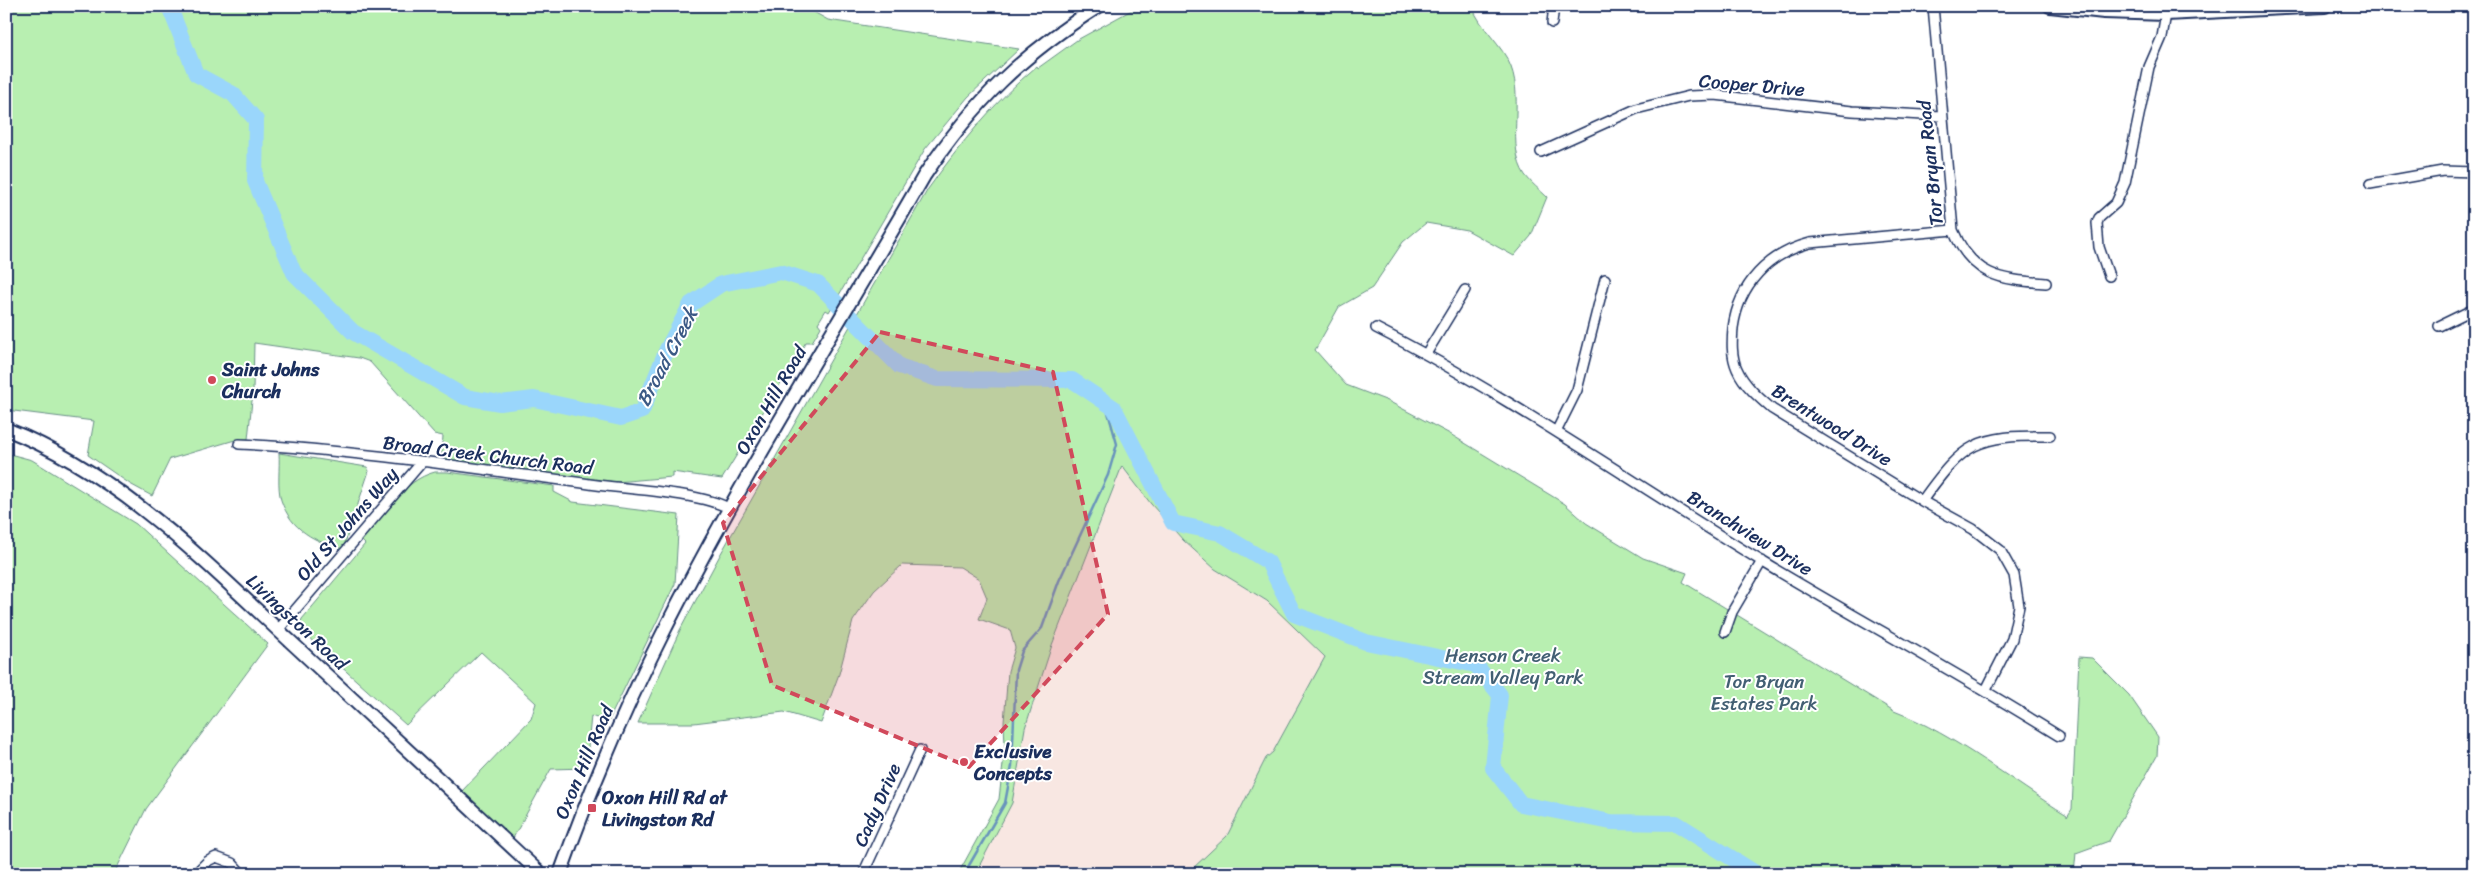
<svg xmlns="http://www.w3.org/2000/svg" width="2480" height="880" font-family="Sriracha,sans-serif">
<rect width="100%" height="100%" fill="#fff"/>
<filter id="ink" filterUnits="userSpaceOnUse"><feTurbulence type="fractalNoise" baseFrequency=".02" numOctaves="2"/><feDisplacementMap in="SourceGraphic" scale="10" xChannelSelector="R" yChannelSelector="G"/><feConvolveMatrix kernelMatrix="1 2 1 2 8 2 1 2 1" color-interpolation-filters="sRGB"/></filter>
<g filter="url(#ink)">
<path fill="#f8e7e2" d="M1122,466L1151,504L1183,540L1215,569L1267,601L1331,663L1304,728L1266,758L1227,836L1189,874H975L1052,645Z"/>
<path fill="#b8efb1" stroke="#6a8f88" d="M6,6H803L828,20L1019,49L968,97L925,149L829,312L826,310L818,323L821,327L812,342H806L722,479L672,472V477L616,482L575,477L563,479L441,463L443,436L434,434L370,362L359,358L254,343L253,391L248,439L235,440L170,459L152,496L130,484L88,455L94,421L6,410Z
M1139,6H1472C1480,29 1503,45 1511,67C1524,101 1506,147 1525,175C1531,183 1540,190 1547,197L1531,236L1514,256L1467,230L1426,223L1403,242L1372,288L1339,307L1315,350L1346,385L1388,401L1450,434L1565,504L1586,523L1643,558L1687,573L1683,582L1894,711C1956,735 2011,781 2067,815V817L2072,809L2079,657L2092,658L2129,695L2158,737L2157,756L2109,841L2076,853L2074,874H1199L1191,870L1227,836L1266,758L1273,752L1325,657L1267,601L1215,569L1183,540L1151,504L1122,466L1052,645L1025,728L1012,803L975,874H958L999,799L1005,747L1004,722L1008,671L1015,648L1010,630L979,619L987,598L979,579L960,567L902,565L874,591L853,621L839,674L821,723L784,712L694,723H638L680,630L720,555L928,189C961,143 994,102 1037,66L1038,68L1077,40Z
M6,453L32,460L136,524L268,644L146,809L114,874H6Z
M279,453L367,467L369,471L343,549C315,542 291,530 281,500C277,487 280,467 279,453Z
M435,472H447L554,486V492L573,502L679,515L675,584L608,722L591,716L586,768L551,769L512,840L461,792L531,719L536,703L481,652L406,725L298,628L302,619L365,544L361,540C381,516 403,480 435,472Z"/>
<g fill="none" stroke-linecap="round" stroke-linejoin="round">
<path stroke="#6793bc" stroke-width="2.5" d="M964,874L1005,803L1012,766L1016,670L1022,651L1042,628L1059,581L1108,475L1117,444L1105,402"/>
<path stroke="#9ad6fb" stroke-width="16" d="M169,6L196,74L233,94L256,120L255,181L294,273L353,332L465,397L500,403L534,399L621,418L642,411L667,349L691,304L721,284L781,272L818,284L899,366L937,379L1072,380L1114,408L1173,523L1220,533L1268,562L1294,614L1366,642L1476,665L1500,695L1493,768L1521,804L1611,822L1676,823L1757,874"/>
<defs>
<path id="street" d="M1933,6L1953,230C1972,276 2000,280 2046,283
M1552,23L1554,6
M1541,152L1636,109L1689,96L1715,95L1852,111L1941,116
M2370,184L2443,171L2474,172
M1953,230L1810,243C1768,254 1739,284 1733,328C1732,341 1731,356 1737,369C1744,385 1758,397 1772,409L1922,501L1973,529L2000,550L2014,575L2019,606L2012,639L1986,690
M2109,276L2099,247L2097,223L2099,218L2116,203L2125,183L2149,67L2162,37L2166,14
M2439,326L2474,309
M1376,328C1511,397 1634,484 1763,562C1861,621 1962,675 2059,736
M1426,354L1465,290
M1557,430L1577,390L1605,279
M239,444C358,450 478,469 597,485C630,489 704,493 730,509
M1922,501C1964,442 1977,435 2050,436
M278,630L422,462
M1725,632L1732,612L1762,561
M195,874L208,861L216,857L232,863L242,874
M863,874L920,750"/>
<path id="secondary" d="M2050,6L2104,12L2166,14L2325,6
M6,429C120,474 203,560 291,642C375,719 458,797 541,874
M560,874C589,793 622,714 661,637C740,479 836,329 924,176C974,101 1023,54 1099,6"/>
</defs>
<use href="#street" stroke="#1b2f5e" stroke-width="12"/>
<use href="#secondary" stroke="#1b2f5e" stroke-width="16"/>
<use href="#street" stroke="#fff" stroke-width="9"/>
<use href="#secondary" stroke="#fff" stroke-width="12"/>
</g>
</g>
<path fill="#d1495b" fill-opacity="0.2" stroke="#d1495b" stroke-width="4" stroke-dasharray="10 6" stroke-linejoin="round" d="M880,332L1053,372L1108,614L969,767L772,685L723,523Z"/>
<g fill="#d1495b" stroke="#fff" stroke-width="2">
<circle cx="212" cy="380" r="5"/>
<circle cx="964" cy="762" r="5"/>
<rect x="587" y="803" width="10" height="10" rx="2.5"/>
</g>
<g text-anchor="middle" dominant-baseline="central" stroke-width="4" stroke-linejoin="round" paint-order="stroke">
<g font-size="19" fill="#1b2f5e" stroke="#fff">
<text transform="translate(1752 85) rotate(5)">Cooper Drive</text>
<text transform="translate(1930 163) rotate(-96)">Tor Bryan Road</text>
<text transform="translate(771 400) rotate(-60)">Oxon Hill Road</text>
<text transform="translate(1832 425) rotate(32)">Brentwood Drive</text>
<text transform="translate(488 455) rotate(7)">Broad Creek Church Road</text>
<text transform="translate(347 524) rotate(-49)">Old St Johns Way</text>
<text transform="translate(1750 533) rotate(32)">Branchview Drive</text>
<text transform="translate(297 622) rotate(43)">Livingston Road</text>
<text transform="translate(584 762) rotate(-67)">Oxon Hill Road</text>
<text transform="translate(877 805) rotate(-66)">Cady Drive</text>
</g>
<g font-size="19" font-weight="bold" fill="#1b2f5e" stroke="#fff" text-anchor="start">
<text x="222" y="369">Saint Johns<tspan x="222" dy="22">Church</tspan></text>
<text x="974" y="751">Exclusive<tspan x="974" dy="22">Concepts</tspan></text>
<text x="602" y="797">Oxon Hill Rd at<tspan x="602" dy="22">Livingston Rd</tspan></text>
</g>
<g font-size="19" fill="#425f73" stroke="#fff">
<text x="1503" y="655">Henson Creek<tspan x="1503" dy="22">Stream Valley Park</tspan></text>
<text x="1764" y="681">Tor Bryan<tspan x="1764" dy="22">Estates Park</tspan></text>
</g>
<g font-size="20" font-style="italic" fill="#3b5985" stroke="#fff">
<text transform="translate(667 357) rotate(-62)">Broad Creek</text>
</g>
</g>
<rect width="2480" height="880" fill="none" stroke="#fff" stroke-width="25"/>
<rect x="12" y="12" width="2455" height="855" fill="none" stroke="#1b2f5e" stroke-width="2" filter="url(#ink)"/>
</svg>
